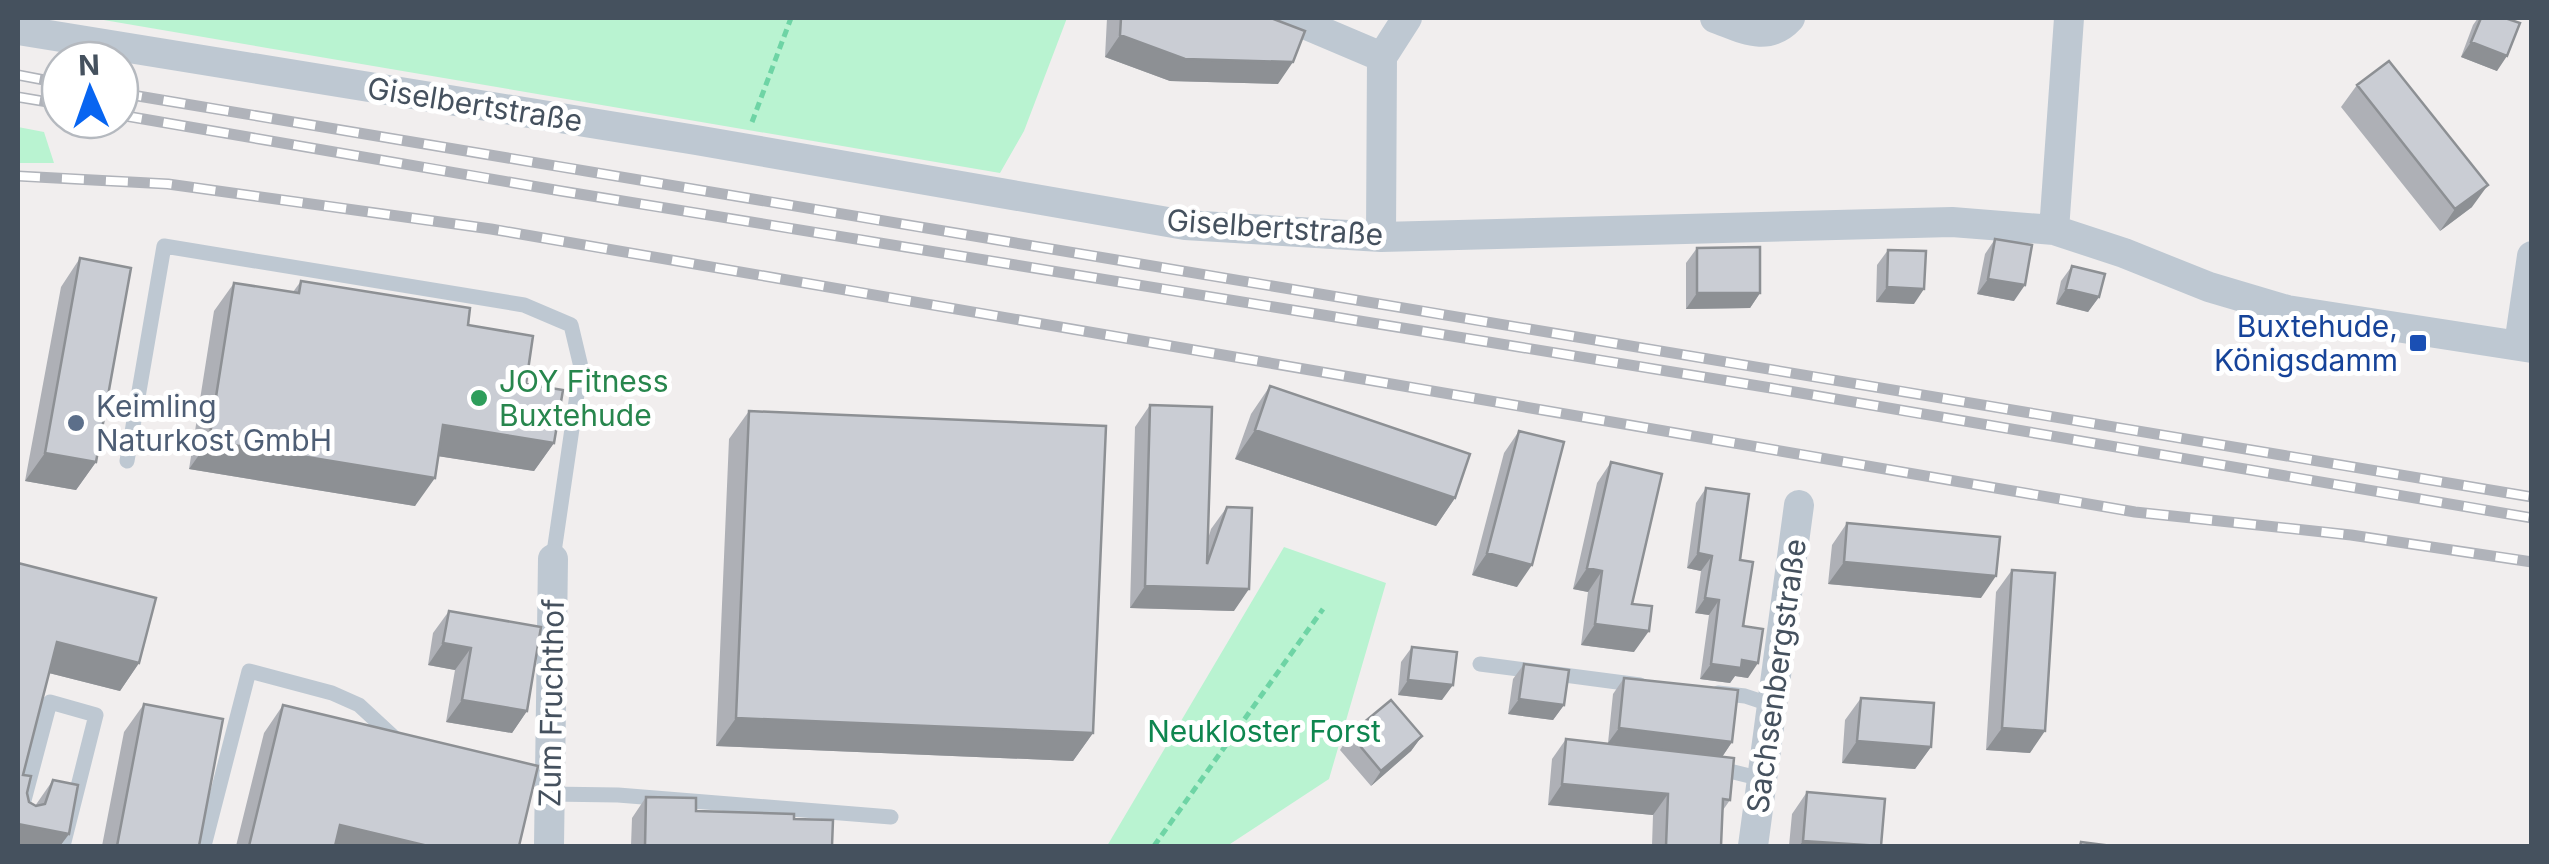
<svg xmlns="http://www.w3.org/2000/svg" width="2549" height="864" font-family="Inter,sans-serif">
<rect width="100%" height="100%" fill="#f1eeee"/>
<path fill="#b9f3d1" d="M92,18H1067L1024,131L1000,173Z
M18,127L44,132L54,163H18Z
M1284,547L1386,583L1329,779L1227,846H1107Z"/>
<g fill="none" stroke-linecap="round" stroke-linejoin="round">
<path stroke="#6ed4a5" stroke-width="5" stroke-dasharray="8 5" stroke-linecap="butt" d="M752,122L791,18
M1154,846L1323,609"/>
<path stroke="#bec8d2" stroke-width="15" d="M127,461L164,246L524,305L571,325L581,367L553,559
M1480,664L1640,685
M1718,693L1745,696L1772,705
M1713,767L1762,779
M549,794L618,795L891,817
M18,823L50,702L96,715L63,846
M204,846L249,671L332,693L359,705L399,742"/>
<path stroke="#bec8d2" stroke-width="30" d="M1290,18L1382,57
M1715,18C1743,28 1767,43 1790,18
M18,30L696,140L1185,225L1381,237L1952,222L2054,230L2124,253L2209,287L2287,310L2532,348
M2054,230L2069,18
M1381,237L1382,57L1407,18
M2519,345L2532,256
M549,846L553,559
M1753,846L1799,505"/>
<defs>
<path id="rail" d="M18,75L60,83
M120,93L2532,497
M18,97L60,104
M120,115L561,191L1771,388L2532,518
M18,176L168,184L491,229L2135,512L2351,535L2532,562"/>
</defs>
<use href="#rail" stroke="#b0b3ba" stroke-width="11"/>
<use href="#rail" stroke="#fff" stroke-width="8" stroke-dasharray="22" stroke-linecap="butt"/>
</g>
<path fill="#aeb0b6" d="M1107,18H1271L1278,84L1170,81L1105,57Z
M2478,18H2505L2497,71L2461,57L2473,25Z
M2357,85L2472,207L2440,231L2341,107Z
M1995,239L2014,301L1977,294L1985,254Z
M1697,248L1760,293L1750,308L1686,309V263Z
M1888,250L1914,304L1876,302L1877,265Z
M80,258L96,462L76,490L25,481L61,287Z
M2072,266L2099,297L2088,312L2056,304L2061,281Z
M301,281L468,325L526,384L554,443L534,471L438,456L415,506L189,469L214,311L234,283L293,292Z
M1270,386L1455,498L1436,526L1235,459L1251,414Z
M1150,405L1208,539L1211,529L1227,507L1234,611L1130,608L1135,427Z
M749,411L1093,733L1073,761L716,746L729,439Z
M1519,431L1517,587L1472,575L1504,453Z
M1611,462L1632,604L1634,652L1581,645L1588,592L1573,589L1597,483Z
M1706,488L1740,560L1748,678L1735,676L1730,683L1700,679L1709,615L1695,613L1701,571L1687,568L1696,503Z
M1847,523L1981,598L1828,584L1832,545Z
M18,563L139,663L120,691L49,673L23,775L29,802L35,806L53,780L69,834L60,846H18Z
M2012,570L2030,753L1986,750L1996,592Z
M449,611L527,711L512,733L446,722L455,670L428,665L433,633Z
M1412,647L1442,700L1398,695L1401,662Z
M1524,664L1564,705L1553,720L1508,714L1513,679Z
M1624,678L1732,742L1722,757L1608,743L1613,694Z
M1861,698L1931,747L1915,769L1842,763L1845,720Z
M144,704L199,846H102L124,732Z
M283,705L519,846H236L264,733Z
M1350,734L1422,736L1411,751L1371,786L1340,750Z
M1566,739L1730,800L1723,810L1721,846H1652L1653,815L1548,805L1552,759Z
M1807,792L1881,846H1789L1792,814Z
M646,797L696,811L794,819L832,846H631L632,818Z"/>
<path fill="#8d9094" d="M1120,35L1293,62L1278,84L1170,81L1105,57Z
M2471,42L2507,56L2497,71L2461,57Z
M2488,185L2472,207L2440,231L2455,209Z
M1988,279L2025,285L2014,301L1977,294Z
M1887,287L1924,289L1914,304L1876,302Z
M2066,289L2099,297L2088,312L2056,304Z
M1697,293H1760L1750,308L1686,309Z
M443,425L554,443L534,471L424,454Z
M1255,430L1455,498L1436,526L1235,459Z
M209,441L435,478L415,506L189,469Z
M45,453L96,462L76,490L25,481Z
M1487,553L1532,565L1517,587L1472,575Z
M1698,553L1712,556L1701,571L1687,568Z
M1844,562L1996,576L1981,598L1828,584Z
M1587,568L1602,571L1588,592L1573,589Z
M1145,586L1249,589L1234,611L1130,608Z
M1705,598L1719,600L1709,615L1695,613Z
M1595,624L1649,631L1634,652L1581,645Z
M57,642L139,663L120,691L37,670Z
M443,643L471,648L455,670L428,665Z
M1742,660L1758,663L1748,678L1735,676L1730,683L1700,679L1711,664Z
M1408,680L1453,685L1442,700L1398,695Z
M1519,699L1564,705L1553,720L1508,714Z
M462,700L527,711L512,733L446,722Z
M736,718L1093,733L1073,761L716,746Z
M1619,728L1732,742L1722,757L1608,743Z
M2002,728L2045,731L2030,753L1986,750Z
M1422,736L1411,751L1371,786L1381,771Z
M1857,741L1931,747L1915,769L1842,763Z
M1562,784L1668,794L1653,815L1548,805Z
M18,824L69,834L60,846H18Z
M340,825L428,846H325Z
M1803,841L1868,846H1799Z"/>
<path fill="#cacdd4" stroke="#8d9094" stroke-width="2.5" d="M1121,18H1271L1305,31L1293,62L1185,59L1120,35Z
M2481,18H2505L2520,23L2507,56L2471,42Z
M2389,61L2488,185L2455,209L2357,85Z
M1995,239L2032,245L2025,285L1988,279Z
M1760,247V293H1697V248Z
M1888,250L1926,251L1924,289L1887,287Z
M80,258L131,268L96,462L45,453Z
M2072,266L2105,274L2099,297L2066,289Z
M301,281L470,308L468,325L533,336L526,384L563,390L554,443L443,425L435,478L209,441L234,283L299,293Z
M1270,386L1470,454L1455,498L1255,430Z
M1150,405L1212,407L1207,564L1227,507L1252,508L1249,589L1145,586Z
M749,411L1106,426L1093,733L736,718Z
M1519,431L1564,442L1532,565L1487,553Z
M1611,462L1662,474L1632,604L1652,606L1649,631L1595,624L1602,571L1587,568Z
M1706,488L1749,494L1740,560L1753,562L1743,626L1763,629L1758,663L1742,660L1741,668L1711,664L1719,600L1705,598L1712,556L1698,553Z
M1847,523L2000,537L1996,576L1844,562Z
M18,563L156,598L139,663L57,642L23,775L31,776L27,793L29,802L36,806L45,804L53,780L78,785L69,834L18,824Z
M2012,570L2055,573L2045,731L2002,728Z
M449,611L541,627L527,711L462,700L471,648L443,643Z
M1412,647L1457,652L1453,685L1408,680Z
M1524,664L1569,670L1564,705L1519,699Z
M1624,678L1738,690L1732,742L1619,728Z
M1861,698L1934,703L1931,747L1857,741Z
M1391,700L1422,736L1381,771L1350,734Z
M144,704L223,719L199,846H117Z
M283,705L538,766L519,846H428L340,825L335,846H249Z
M1566,739L1734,758L1730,800L1723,799L1721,846H1666L1668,794L1562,784Z
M1807,792L1885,799L1881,846L1803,841Z
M646,797L696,798V811L794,814V819L833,820L832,846H645Z
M2081,842L2112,846H2080Z"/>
<rect fill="#1a4fb4" stroke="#fff" stroke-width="4" x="2408" y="333" width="20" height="20" rx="5"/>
<circle fill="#2e9e5b" stroke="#fff" stroke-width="4" cx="479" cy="398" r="10"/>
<circle fill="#5c6f8a" stroke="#fff" stroke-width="4" cx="76" cy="423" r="10"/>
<g text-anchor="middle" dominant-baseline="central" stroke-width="10" stroke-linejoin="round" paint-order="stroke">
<g font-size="30" fill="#45515e" stroke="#fff">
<text transform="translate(475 104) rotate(9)">Giselbertstraße</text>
<text transform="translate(1275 227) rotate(4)">Giselbertstraße</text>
<text transform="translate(1776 676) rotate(-82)">Sachsenbergstraße</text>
<text transform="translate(551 703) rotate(-89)">Zum Fruchthof</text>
</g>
<g font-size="30" fill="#164399" stroke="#fff" text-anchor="end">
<text x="2398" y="326">Buxtehude,<tspan x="2398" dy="34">Königsdamm</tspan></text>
</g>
<g font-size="30" fill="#27864d" stroke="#fff" text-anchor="start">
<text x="499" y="381">JOY Fitness<tspan x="499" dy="34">Buxtehude</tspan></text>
</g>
<g font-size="30" fill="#4e5e75" stroke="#fff" text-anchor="start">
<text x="96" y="406">Keimling<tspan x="96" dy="34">Naturkost GmbH</tspan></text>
</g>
<g font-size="30" fill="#0e864f" stroke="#fff">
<text x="1264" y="731">Neukloster Forst</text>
</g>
</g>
<rect width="2549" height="864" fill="none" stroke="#45515e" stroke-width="40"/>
<g transform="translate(90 90) rotate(358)"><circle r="48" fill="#ffffff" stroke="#b5b9bf" stroke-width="2.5"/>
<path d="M0-8L18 38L0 25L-18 38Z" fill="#0865f1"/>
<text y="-15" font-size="28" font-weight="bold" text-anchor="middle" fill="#45515e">N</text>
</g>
</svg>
